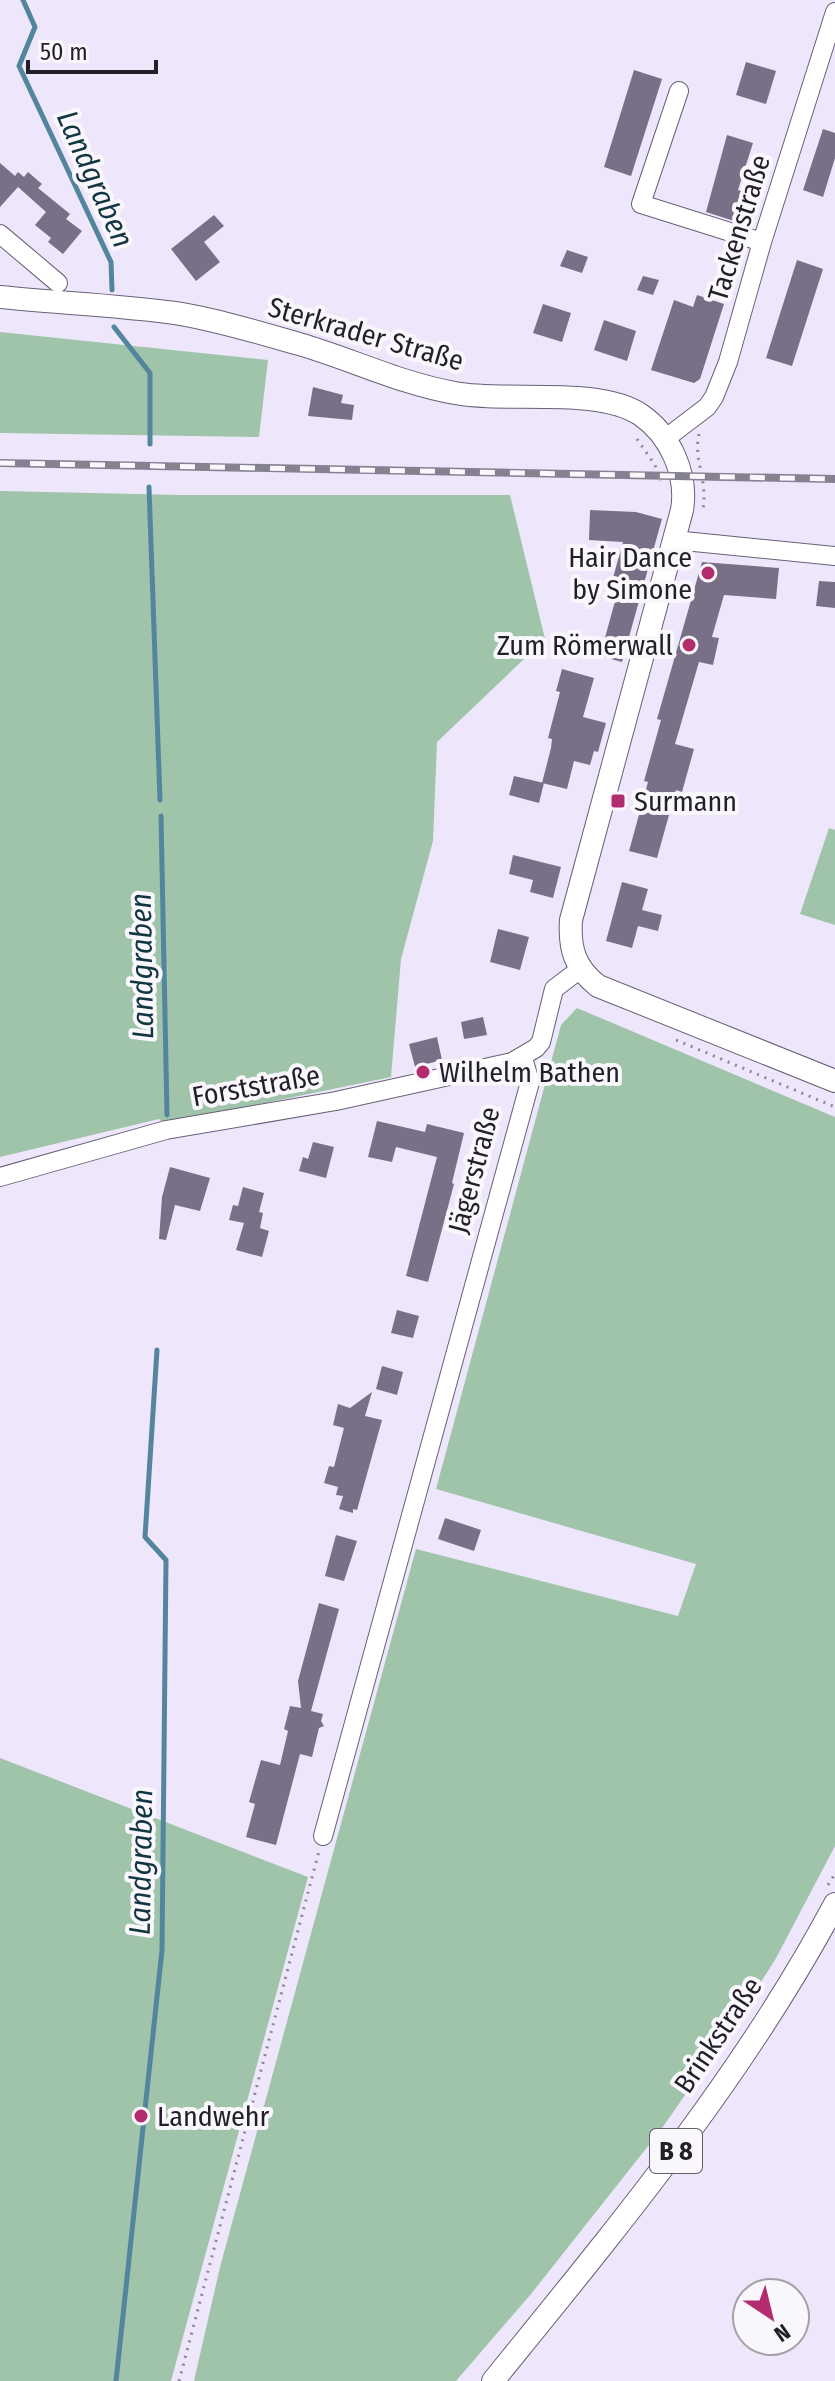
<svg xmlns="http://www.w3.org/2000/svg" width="835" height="2381" font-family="'Fira Sans Condensed',sans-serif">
<rect width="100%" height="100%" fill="#eee7fc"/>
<path fill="#9fc4a9" d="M0,332L268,360L259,437L0,433Z
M0,491L182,495H510L545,639L437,742L433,841L401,959L391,1077L164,1124L159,1119L0,1157Z
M829,828L835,830V925L800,914Z
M577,1008L835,1117V1846L775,1960L729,2032L660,2131L531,2294L456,2381H194L220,2267L416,1549L678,1616L696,1564L436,1489L561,1025Z
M0,1758L308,1877L171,2381H0Z"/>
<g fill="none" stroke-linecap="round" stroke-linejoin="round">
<path stroke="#53869c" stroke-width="5" d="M23,0L35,27L19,66L111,262L112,290
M114,327L150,373V444
M149,487L160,800
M161,816L167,1115
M116,2381L162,1950L166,1560L145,1537L157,1350"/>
</g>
<path fill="#797087" d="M746,62L776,71L766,104L736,95Z
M634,70L662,79L631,176L604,167Z
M823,129L835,133V158L823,197L803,190Z
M727,135L753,143L738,190L743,192L734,221L706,212Z
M0,163L15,176L18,172L24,177L28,172L42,184L38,188L70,214L66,219L82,231L63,254L48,242L51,238L35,225L46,212L18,187L0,207Z
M214,215L224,226L204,242L220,262L196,281L171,249Z
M567,250L588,257L582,273L560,266Z
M797,260L823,269L792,366L766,358Z
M643,276L659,280L653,295L637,290Z
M697,295L724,304L700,379L694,383L651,370L674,300L693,307Z
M543,304L571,313L562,342L533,333Z
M604,320L636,331L627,361L594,350Z
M313,387L343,395L341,403L354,405L352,420L308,416Z
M590,510L636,512L662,519L622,662L600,656L617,594L609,592L623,542L589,540Z
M702,562L779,568L776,599L724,595L712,637L719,638L713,665L699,662L675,744L694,749L682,792L676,790L657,858L629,851L648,782L644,781L661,720L657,719Z
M819,581L835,582V608L816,606Z
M562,669L594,678L583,717L606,723L598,752L594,751L590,765L574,761L567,789L542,783L551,748L552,739L548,738L560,692L556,691Z
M514,776L544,783L539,803L509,795Z
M513,855L561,867L553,898L530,892L533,880L509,874Z
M622,882L648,889L642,910L662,915L658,931L638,926L632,948L606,941Z
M498,929L529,937L520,970L490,962Z
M483,1017L487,1035L464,1039L461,1022Z
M437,1037L442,1060L415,1067L409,1044Z
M377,1121L425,1132L427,1124L464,1133L452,1183L454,1184L428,1282L406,1276L437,1157L396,1147L392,1162L368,1157Z
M313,1142L334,1147L326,1178L299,1171L303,1157L308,1159Z
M170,1167L210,1178L200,1211L175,1205L166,1240L159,1239L162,1197Z
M243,1187L264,1193L259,1212L263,1213L260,1228L269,1231L262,1257L236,1250L244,1223L229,1220L233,1205L238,1206Z
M397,1310L419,1316L413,1338L391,1333Z
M382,1366L403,1372L397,1395L376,1389Z
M372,1392L365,1416L382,1420L357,1510L353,1509V1513L339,1509L343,1496L336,1495L338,1487L324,1483L329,1466L334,1467L344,1428L333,1425L338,1404L350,1408Z
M445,1518L481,1530L474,1551L438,1539Z
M336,1535L357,1541L344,1581L325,1576Z
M319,1603L339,1609L311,1711L323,1714L321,1721L324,1726L319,1728L312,1757L300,1754L276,1845L246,1837L255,1804L249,1802L261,1760L280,1765L288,1731L284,1729L290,1706L301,1708L298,1681Z"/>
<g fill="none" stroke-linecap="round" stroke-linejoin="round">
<defs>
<path id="minor" d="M679,91L641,204L762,242
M0,234L58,283
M665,439L707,407L714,397L728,362L762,242L835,12
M674,540L835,556
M0,1177L166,1130L336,1101L512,1062L536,1048L541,1042L554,989L579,970
M323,1836L530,1082L523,1058"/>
<path id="major" d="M0,297C58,303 118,305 175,313C214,319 261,333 299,344C351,359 402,384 455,393C508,403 598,386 641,415C670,435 688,474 682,510L571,920C569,949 575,968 598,986L835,1081
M493,2381C616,2229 743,2077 835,1904"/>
</defs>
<use href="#minor" stroke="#686076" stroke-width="20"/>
<use href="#major" stroke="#686076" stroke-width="24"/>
<path stroke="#8c8696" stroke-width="3" stroke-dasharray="2 6" stroke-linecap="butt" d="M699,434C693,460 708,479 703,509
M637,439L655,465L660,481
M676,1040L835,1107
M828,1885L835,1874
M179,2381L319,1851"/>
<use href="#minor" stroke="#fff" stroke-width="18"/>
<use href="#major" stroke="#fff" stroke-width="22"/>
<defs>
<path id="rail" d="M0,463L835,479"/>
</defs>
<use href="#rail" stroke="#868190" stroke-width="8"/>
<use href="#rail" stroke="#f9f7fc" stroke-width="5" stroke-dasharray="15" stroke-linecap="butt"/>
</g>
<g fill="#b32c6e" stroke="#f9f7fc" stroke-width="3">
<circle cx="708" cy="573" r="8"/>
<circle cx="689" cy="645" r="8"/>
<rect x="610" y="793" width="16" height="16" rx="4"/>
<circle cx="423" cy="1072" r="8"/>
<circle cx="141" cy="2116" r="8"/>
</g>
<g text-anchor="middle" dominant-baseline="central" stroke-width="8" stroke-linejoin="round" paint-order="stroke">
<rect fill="#f9f7fc" stroke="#636068" stroke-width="2" x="650" y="2129" width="52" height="44" rx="6"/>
<g font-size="26" font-weight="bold" fill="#231f29">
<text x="676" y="2151">B 8</text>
</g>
<g font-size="28" fill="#231f29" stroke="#f9f7fc">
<text transform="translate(739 228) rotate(-73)">Tackenstraße</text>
<text transform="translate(366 334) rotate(16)">Sterkrader Straße</text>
<text transform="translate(256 1086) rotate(-10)">Forststraße</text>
<text transform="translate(474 1170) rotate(-75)">Jägerstraße</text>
<text transform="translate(718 2035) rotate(-56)">Brinkstraße</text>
</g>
<g font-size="28" fill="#231f29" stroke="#f9f7fc" text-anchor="start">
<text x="692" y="557" text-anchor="end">Hair Dance<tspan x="692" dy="32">by Simone</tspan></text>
<text x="673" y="645" text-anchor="end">Zum Römerwall</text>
<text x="634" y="801">Surmann</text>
<text x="439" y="1072">Wilhelm Bathen</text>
<text x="157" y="2116">Landwehr</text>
</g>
<g font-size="30" font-style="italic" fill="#113541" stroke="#f9f7fc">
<text transform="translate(95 179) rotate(66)">Landgraben</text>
<text transform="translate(142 966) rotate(-91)">Landgraben</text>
<text transform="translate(141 1862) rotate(-89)">Landgraben</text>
</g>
</g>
<g transform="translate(771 2317) rotate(145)"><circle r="38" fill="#f9f7fc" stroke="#a3a1a8" stroke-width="2"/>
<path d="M0-6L14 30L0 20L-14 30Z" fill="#b32c6e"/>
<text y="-12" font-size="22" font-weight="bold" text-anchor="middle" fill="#231f29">N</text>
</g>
<path d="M28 60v12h128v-12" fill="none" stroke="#231f29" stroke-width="4"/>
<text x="40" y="60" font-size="24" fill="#231f29" stroke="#f9f7fc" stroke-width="6" paint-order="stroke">50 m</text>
</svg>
